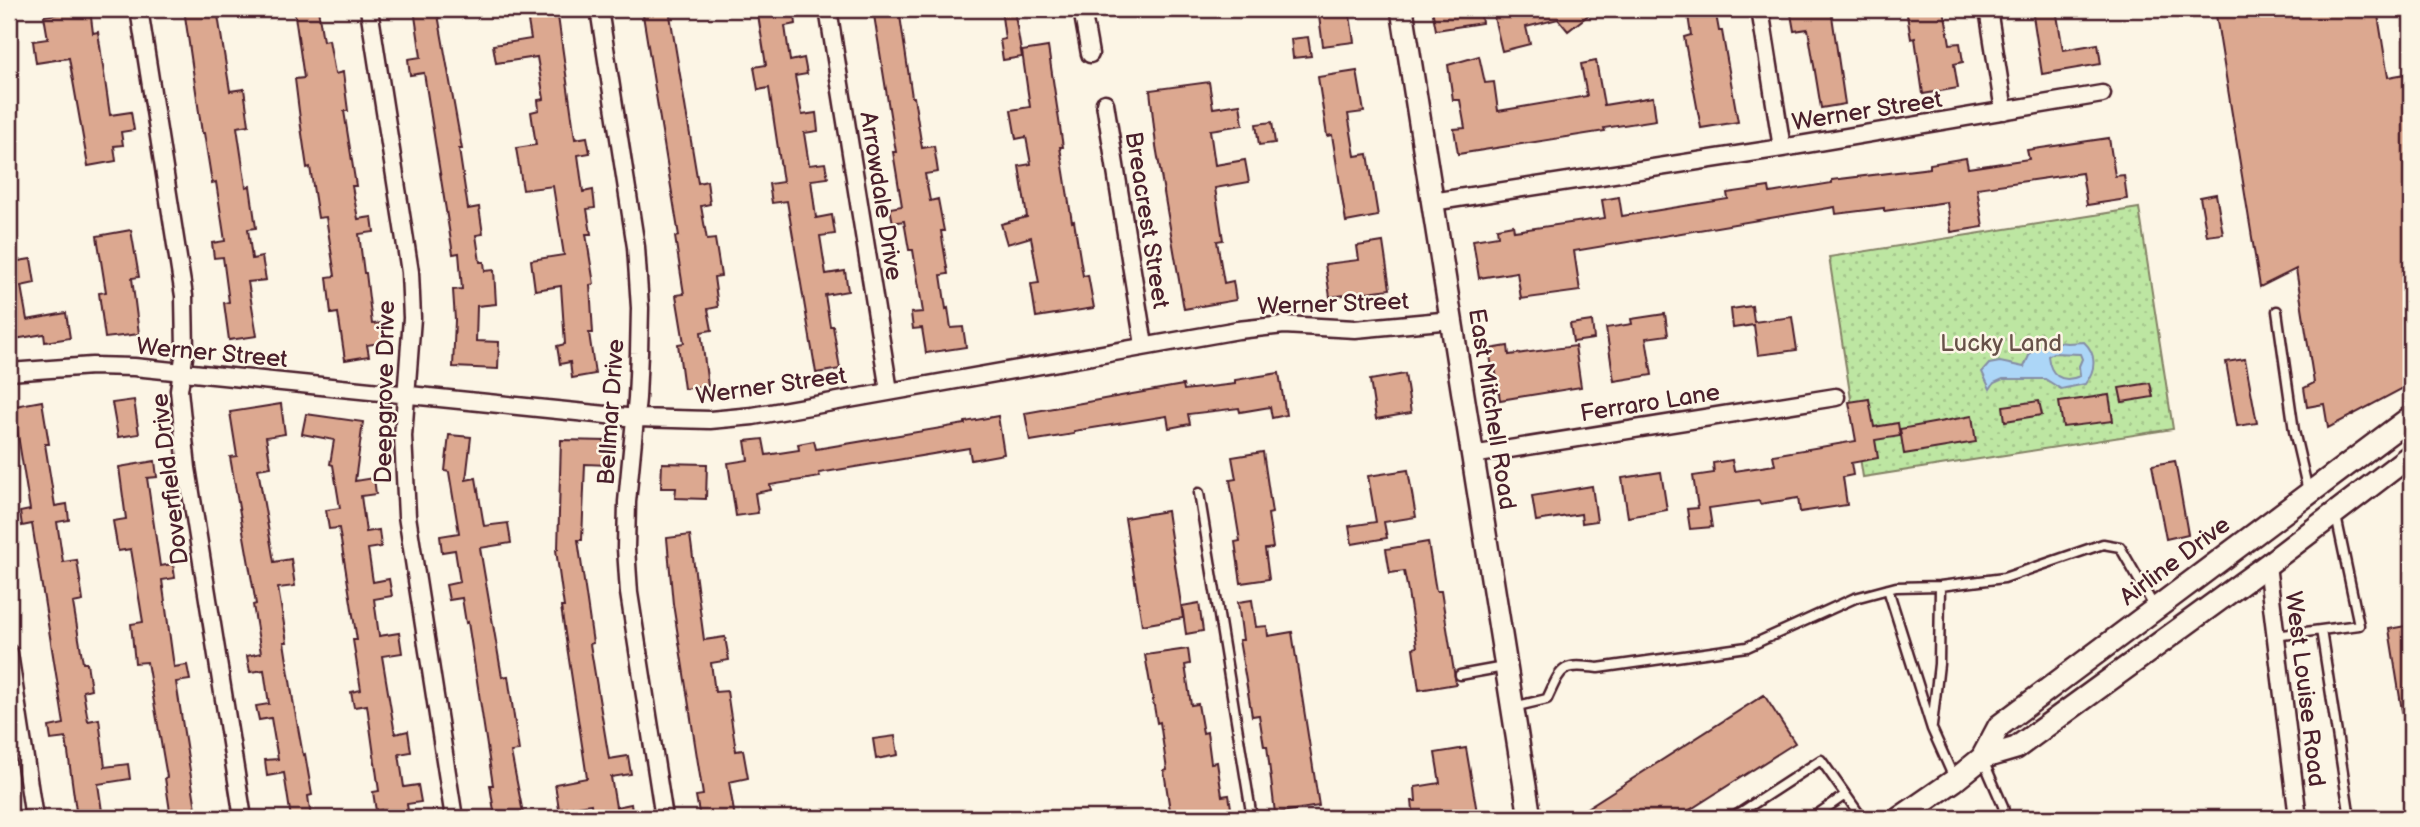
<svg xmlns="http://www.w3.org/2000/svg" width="2420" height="827" font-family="'Balsamiq Sans',sans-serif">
<defs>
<pattern id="park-dots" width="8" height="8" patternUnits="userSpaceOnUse" patternTransform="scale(1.75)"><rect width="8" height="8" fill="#bde6a2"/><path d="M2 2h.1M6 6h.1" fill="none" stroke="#a4c58c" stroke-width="1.8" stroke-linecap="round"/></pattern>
</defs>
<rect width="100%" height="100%" fill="#fcf5e5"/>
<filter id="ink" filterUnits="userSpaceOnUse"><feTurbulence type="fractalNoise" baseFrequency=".0143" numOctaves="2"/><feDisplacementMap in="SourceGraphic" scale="14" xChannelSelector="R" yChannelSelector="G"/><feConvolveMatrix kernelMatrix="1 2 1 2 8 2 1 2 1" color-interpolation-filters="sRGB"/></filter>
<g filter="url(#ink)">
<path fill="url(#park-dots)" stroke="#848266" stroke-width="2" d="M2139,208L2173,429L1863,477L1829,257Z"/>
<path fill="#acd6f7" stroke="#858da5" stroke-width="2" fill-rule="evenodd" d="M2051,341L2067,343L2084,342C2097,354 2096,370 2085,384L2061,389L2045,379H2003L1994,383L1990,389L1982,372L1989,364L2000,362L2024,367L2031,351ZM2053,353L2080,354L2082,359L2079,366L2080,376C2061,384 2050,375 2048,356Z"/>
<path fill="#dca890" stroke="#4a1f2b" stroke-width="2" d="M90,9L93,33L98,32L110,115L131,112L134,130L121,132L123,145L114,146L116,161L88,166L69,58L36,63L33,41L48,39L44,16Z
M184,9H217L230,91L244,89L249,125L237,127L246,187L250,186L256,228L248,229L252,259L262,257L266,280L248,282L257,336L229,340L224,303L229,302L223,257L214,258L212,243L225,241L216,182L212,183L204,133H202Z
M294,9H318L323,41L329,40L335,74L343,72L348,111H344L356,186H352L358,219L372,217L374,232L359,234L364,273H366L372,324L383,323L386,342L367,345L369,356L345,360L338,313L331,314L327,277L335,276L326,217L318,218L310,167L307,168L301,127L295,79L304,78Z
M414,9H437L462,149H459L468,209L479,207L483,234L476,235L480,262H484L485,271L494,270L496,304L477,306L476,341L499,342L498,369L453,367L455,320L453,290L462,289L459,253L453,254L424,73L410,75L408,59L421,57Z
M526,9H557L575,139L587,137L590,153L578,155L583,192L593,190L595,208L587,209L591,234H586L594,284L590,285L593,333H589L595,374L572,378L570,362L560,364L557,346L565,344L561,286L535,290L531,260L564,255L553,186L523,190L516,148L536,145L531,112L539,110L538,100L544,99L537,57L496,63L493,45L531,39Z
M642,9H669L698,183L707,181L710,204L701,206L707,240L715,239L721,276L714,277L718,307L708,309L712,330L701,332L708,386L684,389L678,344L684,343L676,295L684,294L675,237L679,236Z
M794,9L796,24L785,26L790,61L804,58L807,74L795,76L802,115L816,113L818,131L804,133L809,165L825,163L828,178L811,180L816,218L832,215L835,234L820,236L826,274L845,271L848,291L825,295L830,326H833L840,369L816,373L787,201L772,203L769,184L783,182L769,88L758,90L754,67L766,65L758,15Z
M873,9H899L912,97H914L922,148L934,146L938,172L925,174L930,201L938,199L944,231H941L948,274L941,275L946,309L948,308L951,328L963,327L966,347L926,353L922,328L913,329L911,313L923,312L913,250H909L904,221L893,223L890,208L902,206L893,152H896Z
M1001,9H1014L1022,57L1003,60L1000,40L1005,39Z
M1318,9H1349L1354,42L1323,46Z
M1432,9H1480L1482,23L1436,30Z
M1492,9H1596L1568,31L1558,19L1526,27L1530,44L1502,51Z
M1687,9H1715L1719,31H1722L1738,122L1701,128L1684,37L1691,35Z
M1822,9H1831L1845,104L1821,108L1808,29L1794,31L1791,14Z
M1906,9H1944L1950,44L1960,43L1963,62L1954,64L1958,88L1923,94L1915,38L1911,39Z
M2032,9H2056L2063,50L2098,44L2101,64L2042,74Z
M2215,9H2377L2388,77L2411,73V384L2328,428L2324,404L2307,407L2304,388L2314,383L2296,269L2260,287Z
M1308,37L1311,56L1293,58L1291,39Z
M1048,47L1063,147H1060L1072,222L1074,221L1083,276L1088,275L1094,308L1036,317L1031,284L1039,283L1031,237L1007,244L1001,224L1027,217L1019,166L1031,164L1026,137L1016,139L1011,110L1030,107L1022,51Z
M1479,56L1485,83L1494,82L1498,111L1587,96L1581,64L1596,61L1604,105L1653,97L1656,120L1604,128L1605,131L1458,154L1454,129L1465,128L1460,100H1453L1448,65Z
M1357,71L1364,112L1348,114L1355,156L1368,154L1378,216L1346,222L1332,135L1327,136L1318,77Z
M1209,82L1213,108L1240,104L1243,125L1210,130L1215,165L1245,160L1249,182L1215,188L1223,240L1217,241L1224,283L1233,281L1236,300L1184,309L1156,146L1150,90Z
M1272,122L1275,143L1259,145L1256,124Z
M2109,138L2115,176L2124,175L2127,199L2087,205L2082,173L1977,188L1983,227L1951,232L1947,202L1884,211V208L1836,214L1835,207L1574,251L1580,291L1521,299L1517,272L1479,278L1473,240L1498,236L1497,228L1513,225L1514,231L1605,218L1602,200L1619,197L1622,216L1728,199L1727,193L1769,187L1770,193L1832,183V180L1930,168V164L1966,158L1968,168L2029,159L2027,150Z
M2216,194L2223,234L2207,236L2200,197Z
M131,230L139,277L132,278L139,334L105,338L99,293L106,292L97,236Z
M1383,242L1390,289L1330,297L1325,264L1359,260L1357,246Z
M17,256L18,261L31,259L35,283L21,286L27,320L66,313L70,338L45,342L44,334L9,340V257Z
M1752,306L1754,322L1792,317L1797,350L1758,355L1754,325L1733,328L1731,309Z
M1665,314L1668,335L1646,338L1652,375L1614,381L1606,328L1632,324L1631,319Z
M1592,321L1594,339L1573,342L1570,324Z
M1508,346L1509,355L1575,346L1581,387L1500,400L1495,367L1492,368L1489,349Z
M2245,359L2257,423L2237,426L2226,362Z
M1279,373L1286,415L1272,418L1270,407L1240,412L1239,408L1188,414L1190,424L1169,428L1167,416L1074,431V434L1030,441L1025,413L1183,385L1184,390L1235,384V380Z
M1405,374L1411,413L1376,419L1370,380Z
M2150,383L2153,397L2122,402L2119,388Z
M2109,395L2113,421L2063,427L2059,402Z
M1869,399L1874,427L1898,423L1900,436L1875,440L1878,458L1851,463L1853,475L1843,477L1847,505L1800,512L1798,498L1760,504L1759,501L1709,508L1712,527L1690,529L1687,509L1698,508L1693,476L1714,473L1713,463L1732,460L1734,471L1775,465L1773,455L1856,441L1849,402Z
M134,400L139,434L118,437L112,403Z
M42,401L49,444H45L55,506L67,504L69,520L57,522L63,562L77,560L83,601L73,603L83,663H87L91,689L83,691L88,721L99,719L105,767L128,764L130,779L98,784L103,818H77L66,738L51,740L49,727L64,724L32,524L22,526L20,512L30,510L16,423L10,424L9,413V407Z
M2039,401L2042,415L2005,421L2003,406Z
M281,404L285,434L266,437L271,467L258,469L274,562L291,559L295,586L278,588L287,642H284L293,700L303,755L305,754L312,795L308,796L311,818H291L284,773L267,776L265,760L278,759L271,718L259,720L256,706L269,704L264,670L250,672L247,656L261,653L253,605L256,604L230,457L237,456L230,412Z
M306,414L363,422L355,481L374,478L376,494L361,496L366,532L379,530L381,547L368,549L373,582L389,579L392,596L374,599L379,636L399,633L402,653L382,656L395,734L408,731L411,752L399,754L404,787L418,785L421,802L407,804L409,818H382L381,810L376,811L373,792L379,791L367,705L354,707L351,692L361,690L353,640H357L339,528L329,529L326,510L340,508L333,465L330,464L334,440L302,434Z
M998,416L1004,454L971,460L969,448L819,473L820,477L770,485L771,490L755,493L758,513L736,516L728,463L748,460L745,441L763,439L766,455L799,450L798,444L814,441L816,449L965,424V422Z
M1972,416L1976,442L1904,454L1900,429Z
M449,435L471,437L466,480L476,478L484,526L508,523L511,543L480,548L502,677L508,676L519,751L511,752L524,818H495L490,785H493L468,622L466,623L462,598L449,600L446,585L460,582L455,550L442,552L440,536L459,533L449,472L445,471Z
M561,440L609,441V465L585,464L582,540H578L593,643L590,644L609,759L628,756L631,774L611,777L616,807L631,804L633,818H593L591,804L559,809L555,784L587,778L561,607H564L556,550L558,549Z
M1263,452L1272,513L1268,514L1273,548L1265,549L1269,579L1241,583L1235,542L1240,541L1230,480L1236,479L1232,457Z
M155,461L157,477L147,478L160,566L173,564L175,578L162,580L174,667L187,665L190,680L176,682L197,815L176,818H171L165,778L167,777L147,662L135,663L131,624L143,622L131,549L118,551L113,521L126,519L119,467Z
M2175,461L2188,534L2166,539L2152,465Z
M662,463L707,464L706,499L675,498L676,488H661Z
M1408,470L1416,517L1384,522L1387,538L1352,544L1349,526L1376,522L1368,476Z
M1661,472L1667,510L1628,517L1622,478Z
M1592,486L1597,521L1582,523L1581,514L1536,521L1532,496Z
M1167,511L1183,618L1142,625L1125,518Z
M690,535L704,640L725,637L729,660L711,663L715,692L727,691L736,751L743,750L748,778L729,782L735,818H700L696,796L703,795L673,604L667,538Z
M1428,542L1436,591H1441L1456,684L1419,690L1413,648L1417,647L1407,586L1404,571L1390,573L1386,549Z
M1252,600L1256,627L1267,626L1268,636L1292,632L1319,806L1275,813L1267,746H1264L1259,715L1252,716L1239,640H1243L1238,602Z
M1199,603L1203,631L1186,634L1182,606Z
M2411,625V717H2403L2389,629Z
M1188,649L1190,664L1185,665L1191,705L1198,704L1203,733L1207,732L1211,763L1217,762L1222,796L1229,795L1231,808L1171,817L1164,771L1167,770L1160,722L1157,723L1145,655Z
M1764,695L1795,743L1677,818H1571Z
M895,736L898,755L876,759L873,739Z
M1466,748L1478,818H1414L1412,801H1416L1415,787L1440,783L1435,753Z"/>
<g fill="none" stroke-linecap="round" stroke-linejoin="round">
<defs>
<path id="lane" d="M2277,311L2294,431L2308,491
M1199,493L1252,818
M1888,589L1932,729L1954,778
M2321,630L2350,818
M2275,636L2359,625L2336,516
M1460,675L1504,667
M1513,707L1547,699C1562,667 1561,663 1598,668L1747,647L1855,598L1896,587L1940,586L2004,578L2103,544L2120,547L2155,608
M1932,726L1939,664L1940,586
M1983,760L2003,806L2005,818
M1732,818L1821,760L1862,818
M1812,818L1845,795"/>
<path id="street" d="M139,9L184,296L185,351L179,390L187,468L243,818
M369,9L410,272L412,318L403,436L407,516L454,818
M599,9L636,247L640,308L639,353L637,398L627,502L626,548L629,593L664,818
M828,9L889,391
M1082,9L1090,54
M1760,9L1782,148
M1988,9L2004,111
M1105,103L1144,345
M1432,202L1782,148L2102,94
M9,372L92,366L134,367L636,418L710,420L753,416L1238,330L1284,325L1355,329L1452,320
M1472,455L1836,397
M2267,565L2298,818
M9,653L34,818"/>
<path id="secondary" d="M1402,9L1530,818
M1982,758L2016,748L2267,565L2411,455
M1900,818L1955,780L1982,758L1999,726L2411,417"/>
</defs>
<use href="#lane" stroke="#4a1f2b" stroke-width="13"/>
<use href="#street" stroke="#4a1f2b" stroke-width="21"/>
<use href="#secondary" stroke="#4a1f2b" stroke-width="26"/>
<use href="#lane" stroke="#fcf5e5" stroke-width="8"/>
<use href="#street" stroke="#fcf5e5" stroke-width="16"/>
<use href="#secondary" stroke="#fcf5e5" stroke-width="21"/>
</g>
</g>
<g text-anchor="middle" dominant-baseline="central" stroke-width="5" stroke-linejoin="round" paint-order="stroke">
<g font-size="24" fill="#4a1f2b" stroke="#fcf5e5">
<text transform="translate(1867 111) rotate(-9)">Werner Street</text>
<text transform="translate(881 196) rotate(81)">Arrowdale Drive</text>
<text transform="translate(1147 220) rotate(81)">Breacrest Street</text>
<text transform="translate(1333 304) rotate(-2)">Werner Street</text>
<text transform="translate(212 353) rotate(5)">Werner Street</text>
<text transform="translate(771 386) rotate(-8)">Werner Street</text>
<text transform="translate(385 392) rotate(-89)">Deepgrove Drive</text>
<text transform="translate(1650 403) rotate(-9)">Ferraro Lane</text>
<text transform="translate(1492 409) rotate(81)">East Mitchell Road</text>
<text transform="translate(611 412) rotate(-86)">Bellmar Drive</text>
<text transform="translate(170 479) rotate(-97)">Doverfield Drive</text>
<text transform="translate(2175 561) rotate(-37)">Airline Drive</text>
<text transform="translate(2305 689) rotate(83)">West Louise Road</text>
</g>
<g font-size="24" fill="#675149" stroke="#fcf5e5">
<text x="2001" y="343">Lucky Land</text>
</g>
</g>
<rect width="2420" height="827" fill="none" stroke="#fcf5e5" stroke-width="35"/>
<rect x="18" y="18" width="2385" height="792" fill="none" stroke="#4a1f2b" stroke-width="2.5" filter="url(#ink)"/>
</svg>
